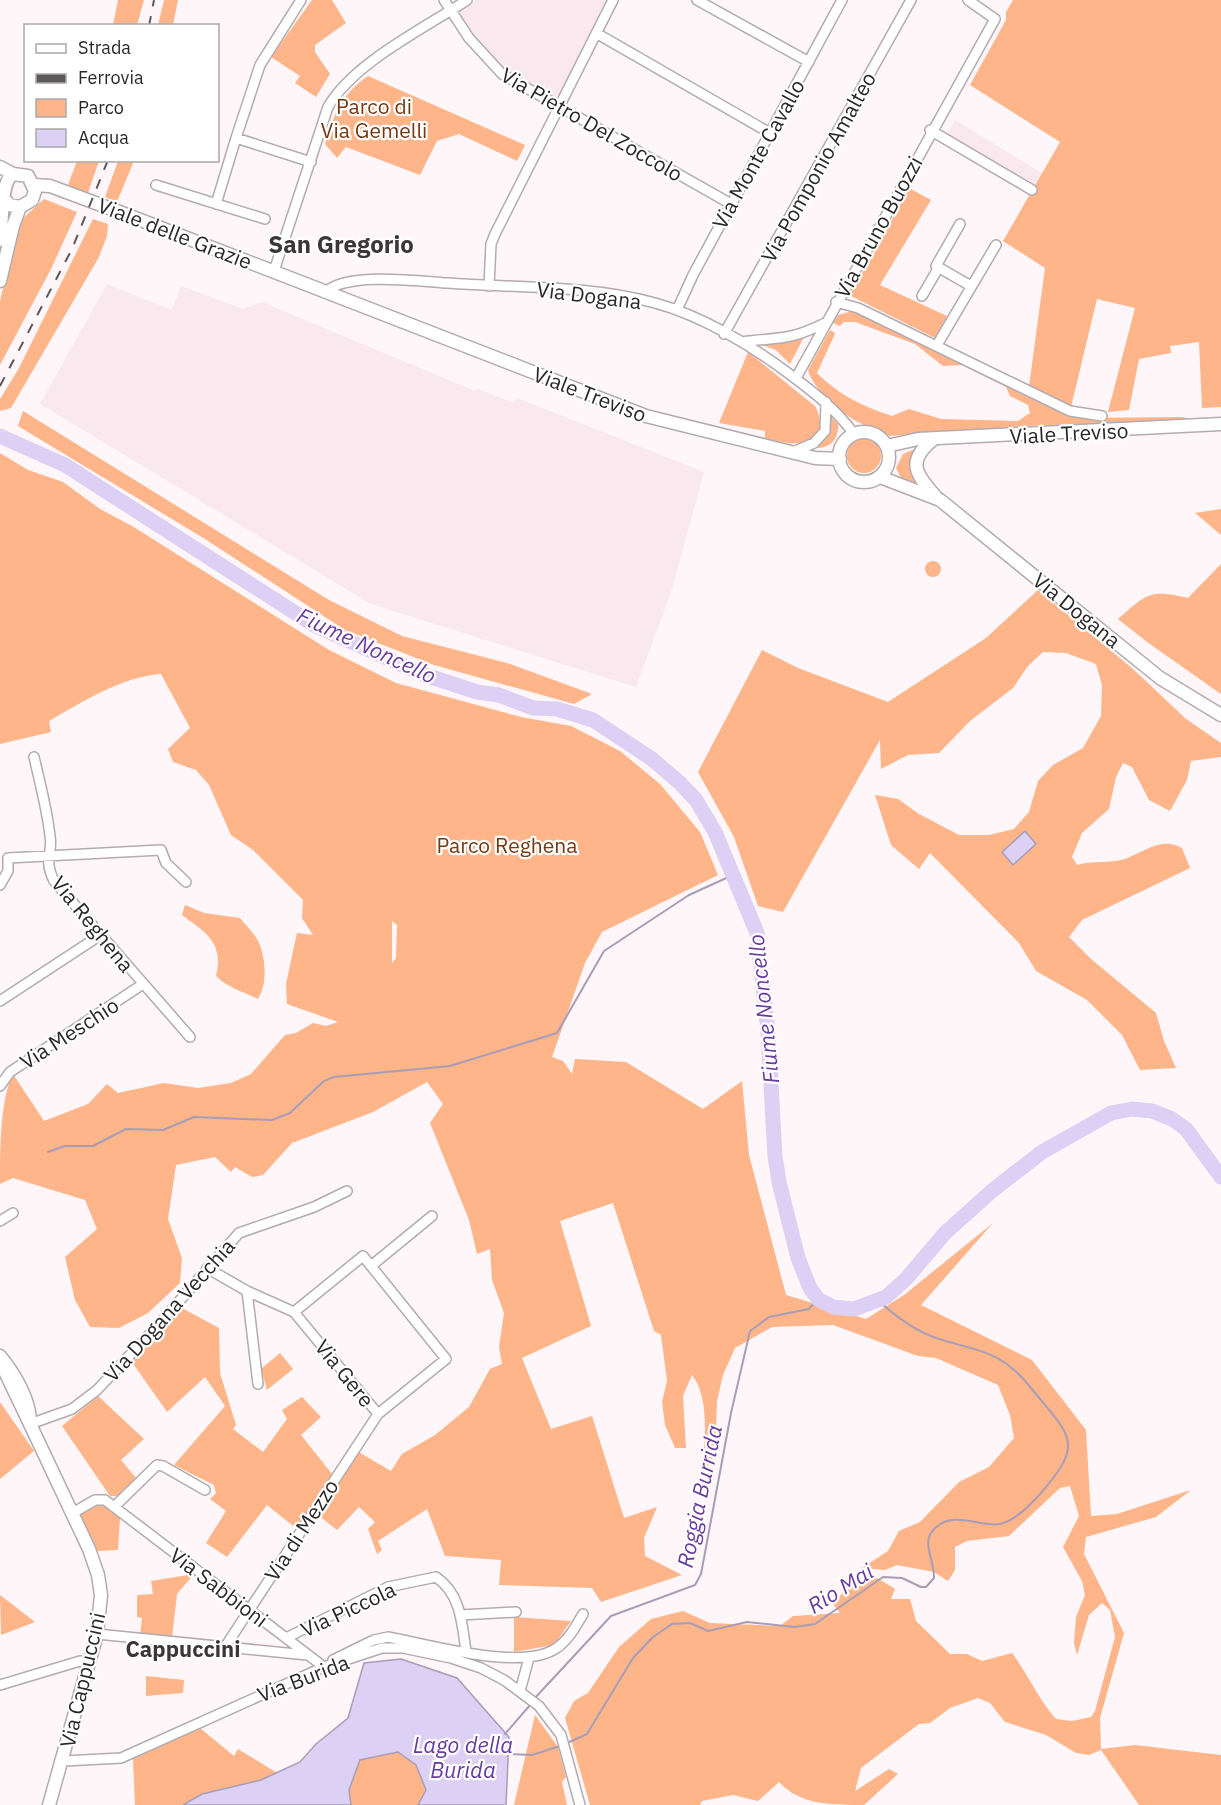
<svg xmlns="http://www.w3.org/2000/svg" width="1221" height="1805" font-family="'IBM Plex Sans',sans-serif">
<rect width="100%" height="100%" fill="#fff6f9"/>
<path fill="#f9e8ed" d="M475,0H609L559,95L554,97L504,70L475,38L457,12Z
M955,120L1042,173L1035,186L947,134Z
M107,284L172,310L181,286L243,309L262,302L475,391L478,389L514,403L517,398L704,472L672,589L636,687L371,604L40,404Z"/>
<path fill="#feb58a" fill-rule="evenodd" d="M118,0H144L137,25H113Z
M164,0H178L173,25H158Z
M312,0H332L346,23L315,45V52L330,74L316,97L295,83L300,76L271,57Z
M1013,0H1221V407L1202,408L1199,342L1170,346L1171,353L1139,359L1129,410L1108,412L1135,308L1097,299L1071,407L1029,386L1045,268L1003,241L1060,142L970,85L1006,20V12Z
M368,76L525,145L517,161L459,134L437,141L420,175L346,147L337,158L325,144C336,111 339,97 368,76Z
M77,161H99L88,193L68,185Z
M118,161H134L117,202L105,197Z
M909,188L931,200L880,285L947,316L935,338L849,295L879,245L876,242L885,224L889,225Z
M44,199L77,212L51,269L0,365V301L14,242L20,221Z
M93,219L108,224L107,236L99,257L11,408L0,411V399L19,368Z
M853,311L877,320L1085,418L1182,417L1196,420L1023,426L890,436C880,429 870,428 860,423C843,415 812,388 808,370L830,330L835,333L834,336L817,373C839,395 862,406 892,416L909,409L941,419L1018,421L1030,413L1028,405L1010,396L1006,387L962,365L943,366L915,344L855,322H844L840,326L833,323L838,315Z
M804,337L790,364L776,350L762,345L791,342Z
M748,352L816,407L822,426C812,451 785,443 765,438V431L719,423Z
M23,411L329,600L402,636L507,663L592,694L574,704L434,665L345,630L205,539L18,426Z
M831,417L838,424C839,439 831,448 816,448L830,429Z
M847 456a17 17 0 1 1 34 0a17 17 0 1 1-34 0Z
M915,449L912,473L917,484L901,478L896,468L903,454Z
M0,453L28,470L63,482L100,509L132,526L329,650L396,683L521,717L571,726L620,751L660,784L700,832L718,875L602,932L585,963L552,1057L563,1061L572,1074L575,1059L626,1062L703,1109L742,1081L749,1155L786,1295L866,1319L904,1295L993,1223L921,1305L1032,1360L1086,1430L1091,1516L1117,1514L1191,1490L1156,1517L1086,1537L1084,1554L1124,1633L1100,1718L1101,1749L1135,1745L1221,1755V1805H1139L1101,1750L1089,1755L1076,1753L1046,1735L1005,1722L990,1703L978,1698L950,1708L930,1723L919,1724L861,1768L855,1791L889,1769L898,1774L864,1805C832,1805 800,1805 779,1782L758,1801L733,1795L702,1801L700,1805H590L565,1718L574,1701L588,1693L619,1647L651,1619L683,1611L710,1623L780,1626L793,1616L840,1613L833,1604C844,1589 859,1581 877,1578L895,1589L891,1599H910L916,1621L950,1654H967L982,1661L1012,1653C1028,1674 1038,1699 1056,1719L1072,1721L1091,1717L1095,1711L1115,1637L1110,1610L1102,1603L1089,1615L1077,1655L1074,1643L1076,1617L1085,1595L1082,1581L1063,1547L1079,1516L1070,1486L1060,1488L1009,1536L967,1541L955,1547V1570L948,1581L934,1572L897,1565L885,1570L862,1568L888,1551L899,1531L920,1522L959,1482L989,1467L1014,1438L1010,1415L998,1385L936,1358L918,1356L833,1325L772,1327L735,1348L723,1375L717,1401L715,1453L702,1475C704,1446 711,1399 692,1375L683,1396L686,1448H675L665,1425L662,1402L667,1381L661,1335L654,1331L613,1203L560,1221L591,1326L522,1358L551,1429L592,1416L624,1518L657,1507L644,1538L645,1556L682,1575L601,1602L592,1588L499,1585L501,1560L445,1556L427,1509L378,1541L382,1550L377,1554L368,1529L375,1522L359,1507L337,1530L318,1515L357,1451L391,1471L402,1454L435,1435L469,1407L490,1369L502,1364L499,1347L504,1313L492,1280L490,1249L477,1254L469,1220L430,1123L443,1104L427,1082L373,1112L292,1143L263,1175L252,1177L235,1167L231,1172L215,1157L176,1165L168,1219L182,1258L180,1283L148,1313L119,1328L90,1327L75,1300L65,1257L97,1229L85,1200L13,1178L0,1184C0,1153 0,1098 13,1074L44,1121L88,1104L107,1084L118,1093L164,1083L198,1088L231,1083L251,1074L285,1035L296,1033L313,1023L326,1026L338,1022L287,1004L286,984L297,933L313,935L302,918L303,900L253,850L231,835L209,785L196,770L173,762L168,749L190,728L161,674C121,677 84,701 49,721L51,732L0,744ZM392,921L397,925L396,958L392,963Z
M1221,509V535L1195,513Z
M925 569a8 8 0 1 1 16 0a8 8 0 1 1-16 0Z
M1221,564V694L1147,642L1118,619C1147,593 1151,589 1188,598Z
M1038,590L1133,669L1186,719L1221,743V757L1191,761L1187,780L1170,811L1149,800L1132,767L1123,763L1116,777L1109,809L1082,833L1072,857L1077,865C1090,861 1102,863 1115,861C1140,858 1157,834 1182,848L1190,868L1082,920L1069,937L1091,959L1156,1013L1164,1041L1176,1068L1140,1070L1122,1035L1087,1000L1036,971L1019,943L930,853L919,869L891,845L875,795L898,799L919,814L959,835H989L1014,829L1029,812L1038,781L1053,765L1083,748L1101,716L1102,685L1096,664L1066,653L1043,652L1028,666L1013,688L970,721L939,753L908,755L881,769L880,740L783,912L758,906L734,837L698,772L762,650L798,668L888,702L986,638Z
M185,905L204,913L240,918C246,926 257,936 260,945C266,963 267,984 258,999C242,991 228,988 216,976C224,943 207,933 182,915Z
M182,1308L219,1328L220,1373L236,1425L233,1429L263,1452L287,1419L282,1410L302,1397L321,1417L301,1435L332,1474L297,1529L267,1505L227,1557L206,1543L226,1511L210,1499L216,1493L214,1485L174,1465L225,1406L205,1377L167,1412L132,1362Z
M280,1353L293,1369L267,1390L261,1369Z
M98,1396L144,1439L121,1460L136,1478L117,1496H110L62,1426Z
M0,1402L34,1451L0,1479Z
M99,1502L120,1518L118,1550L97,1551L79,1514Z
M194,1574L177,1594L172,1638L140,1636L142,1618L137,1617V1595L153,1594L151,1581Z
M0,1595L35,1622L1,1635Z
M514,1617L571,1621L554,1645L514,1652Z
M146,1676L184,1680L183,1693L146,1696Z
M535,1715L558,1747L566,1777L562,1782L567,1805H514Z
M200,1728L234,1756L238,1749L277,1773L261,1780L202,1794L183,1805H135L133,1759Z
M398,1752L416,1765L426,1790L418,1805H351L349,1790L360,1760Z"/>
<path fill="#dcd0f4" stroke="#a79db7" stroke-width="1.5" d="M1025,831L1036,844L1013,865L1002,852Z
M401,1659L457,1678L509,1737L506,1805H418L426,1790L416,1765L398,1752L360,1760L349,1790L351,1805H183L202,1794L261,1780L300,1762L316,1744L348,1718L364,1663Z"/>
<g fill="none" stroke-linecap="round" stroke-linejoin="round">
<path stroke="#a79db7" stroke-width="2" d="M48,1152L65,1146H93L126,1129L163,1130L194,1117L272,1120L290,1113L324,1081L334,1077L450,1066L557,1033L604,951L689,895L733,875
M534,1699L611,1616L695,1585L701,1574L731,1413L750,1331L769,1317L809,1309L818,1299
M505,1734L531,1704
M565,1744L587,1734L633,1658L653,1637L672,1624L690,1623L708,1631L747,1622L794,1627L815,1624L883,1577L902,1578L921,1587H926L934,1578C935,1564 923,1544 931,1533C949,1507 980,1528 1000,1524C1016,1520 1030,1505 1040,1494C1086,1442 1070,1436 1031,1388C1000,1349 979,1352 936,1338C914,1330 896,1317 879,1301
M507,1754L532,1755L560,1746"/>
<path stroke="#dcd0f4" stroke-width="15" d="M0,436L65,465L314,625L422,674L477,692L499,695L533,708L557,709L593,720L652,759L680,783L696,800L715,832L757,933L768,1031L775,1156L779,1182L798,1258L810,1288L818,1299L833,1307L854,1309L886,1297L906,1279L945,1233L993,1190L1042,1152L1111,1113L1132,1109L1152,1111L1172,1119L1186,1129L1221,1177"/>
<defs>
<path id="street" d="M301,0L260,65L236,138L311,162
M444,0L469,38L502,74L731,204
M697,0L809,62
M596,33L770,133
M930,130L1032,190
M156,185L265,219
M216,204L236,138
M960,224L936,266L971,286
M274,271L328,107C353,63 425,28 467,0
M489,286L491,244L495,234L613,0
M327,291C349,272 418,281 447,283C516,288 589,285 655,303C700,315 751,345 788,373C812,391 836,409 854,434
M922,296L939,267
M836,302L858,308L1070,411L1102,416
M677,310L693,275L842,0
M724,334L911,0
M742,342C779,337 789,341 825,323
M937,345L996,245
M796,378L995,19L968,0
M793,452L814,443L825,431L826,402
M34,757C40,783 47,809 50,836C53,855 43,858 54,881L190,1037
M8,858L161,850L166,863L186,882
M0,885L8,871V858
M0,1001L99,936
M0,1086L10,1072L143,984
M0,1221L13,1213
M207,1268L247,1291L294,1312L378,1414L446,1359L371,1266
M247,1291L258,1384
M294,1312L363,1256L371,1266L432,1216
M30,1424L72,1409L97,1390L160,1323L239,1233L314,1207L347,1191
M114,1507L157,1465L163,1466L205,1490
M71,1514L95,1500H105L324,1667
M460,1615L516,1612
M97,1634L307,1655
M286,1638L388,1587L436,1577C461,1594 462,1623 466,1652
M225,1647L378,1414
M333,1660L374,1640L388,1637C429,1644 524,1673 558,1647C569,1639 576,1626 583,1614
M0,1685L80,1661L90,1663
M520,1691L529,1658
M64,1761L121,1758L324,1667L382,1648H403L451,1658L481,1668L504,1680L539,1706L561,1735L580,1805"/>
<path id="secondary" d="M0,167L13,174L28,176L35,191L32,200L20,207L10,205L2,197
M34,185L50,186L125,214L646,416L815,458L840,459
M0,240C3,221 0,182 13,174
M0,281L13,226L20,207
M839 457a25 25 0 1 1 50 0a25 25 0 1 1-50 0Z
M934,439C905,461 916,475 937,498
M887,446L918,439L1221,424
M880,477L940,500L1160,678L1221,715
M0,1356C14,1373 31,1401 30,1424L0,1361
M30,1424L89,1549L98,1575L101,1595L97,1634L49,1805"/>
</defs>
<use href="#street" stroke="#b3abae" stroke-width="12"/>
<use href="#secondary" stroke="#b3abae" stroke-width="15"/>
<use href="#street" stroke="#fff" stroke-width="9"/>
<use href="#secondary" stroke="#fff" stroke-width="12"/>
<path stroke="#5d595a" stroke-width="2" stroke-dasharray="10 10" stroke-linecap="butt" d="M149,26L154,0
M0,386L72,249L108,160"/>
</g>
<g text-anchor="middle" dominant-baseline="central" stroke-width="4.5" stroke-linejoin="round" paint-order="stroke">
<g font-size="21" fill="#723a12" stroke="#fff">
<text x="374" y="106">Parco di<tspan x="374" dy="24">Via Gemelli</tspan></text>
<text x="507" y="845">Parco Reghena</text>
</g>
<g font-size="21" fill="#2a2728" stroke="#fff">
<text transform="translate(592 124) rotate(30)">Via Pietro Del Zoccolo</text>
<text transform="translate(758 154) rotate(-61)">Via Monte Cavallo</text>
<text transform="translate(818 167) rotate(-61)">Via Pomponio Amalteo</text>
<text transform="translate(878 227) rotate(-61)">Via Bruno Buozzi</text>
<text transform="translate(175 233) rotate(21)">Viale delle Grazie</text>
<text transform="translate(589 295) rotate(7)">Via Dogana</text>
<text transform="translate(590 394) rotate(21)">Viale Treviso</text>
<text transform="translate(1069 433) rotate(-3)">Viale Treviso</text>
<text transform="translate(1077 610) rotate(39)">Via Dogana</text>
<text transform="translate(93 924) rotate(51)">Via Reghena</text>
<text transform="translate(69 1033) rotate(-33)">Via Meschio</text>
<text transform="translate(169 1310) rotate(-48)">Via Dogana Vecchia</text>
<text transform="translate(345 1373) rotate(51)">Via Gere</text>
<text transform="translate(301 1530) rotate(-57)">Via di Mezzo</text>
<text transform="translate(219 1587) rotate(37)">Via Sabbioni</text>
<text transform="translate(348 1609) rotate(-25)">Via Piccola</text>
<text transform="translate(303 1678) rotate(-21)">Via Burida</text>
<text transform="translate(82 1680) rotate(-77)">Via Cappuccini</text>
</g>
<g font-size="22" font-style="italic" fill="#673b9f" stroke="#fff">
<text transform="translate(367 645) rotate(25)">Fiume Noncello</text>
<text transform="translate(763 1009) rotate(-96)">Fiume Noncello</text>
<text transform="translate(699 1496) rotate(-78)">Roggia Burrida</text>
<text transform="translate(840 1588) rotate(-32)">Rio Mai</text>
<text x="463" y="1744">Lago della<tspan x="463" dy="25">Burida</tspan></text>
</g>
<g font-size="22" font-weight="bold" fill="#3c3638" stroke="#fff">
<text x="183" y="1648">Cappuccini</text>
</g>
<g font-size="24" font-weight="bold" fill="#3c3638" stroke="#fff">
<text x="341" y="244">San Gregorio</text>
</g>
</g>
<rect x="24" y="24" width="195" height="138" fill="#ffffff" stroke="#aaa9a9" stroke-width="1.5"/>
<rect x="36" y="44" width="30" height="9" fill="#ffffff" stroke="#aaa9a9" stroke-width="1.5"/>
<text x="78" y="54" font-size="18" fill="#2a2728">Strada</text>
<rect x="36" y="74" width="30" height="9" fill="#5d595a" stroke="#aaa9a9" stroke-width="1.5"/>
<text x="78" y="84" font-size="18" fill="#2a2728">Ferrovia</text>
<rect x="36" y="99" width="30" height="18" fill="#feb58a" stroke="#aaa9a9" stroke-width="1.5"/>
<text x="78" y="114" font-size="18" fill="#2a2728">Parco</text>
<rect x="36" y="129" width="30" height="18" fill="#dcd0f4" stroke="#aaa9a9" stroke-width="1.5"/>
<text x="78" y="144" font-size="18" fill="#2a2728">Acqua</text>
</svg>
